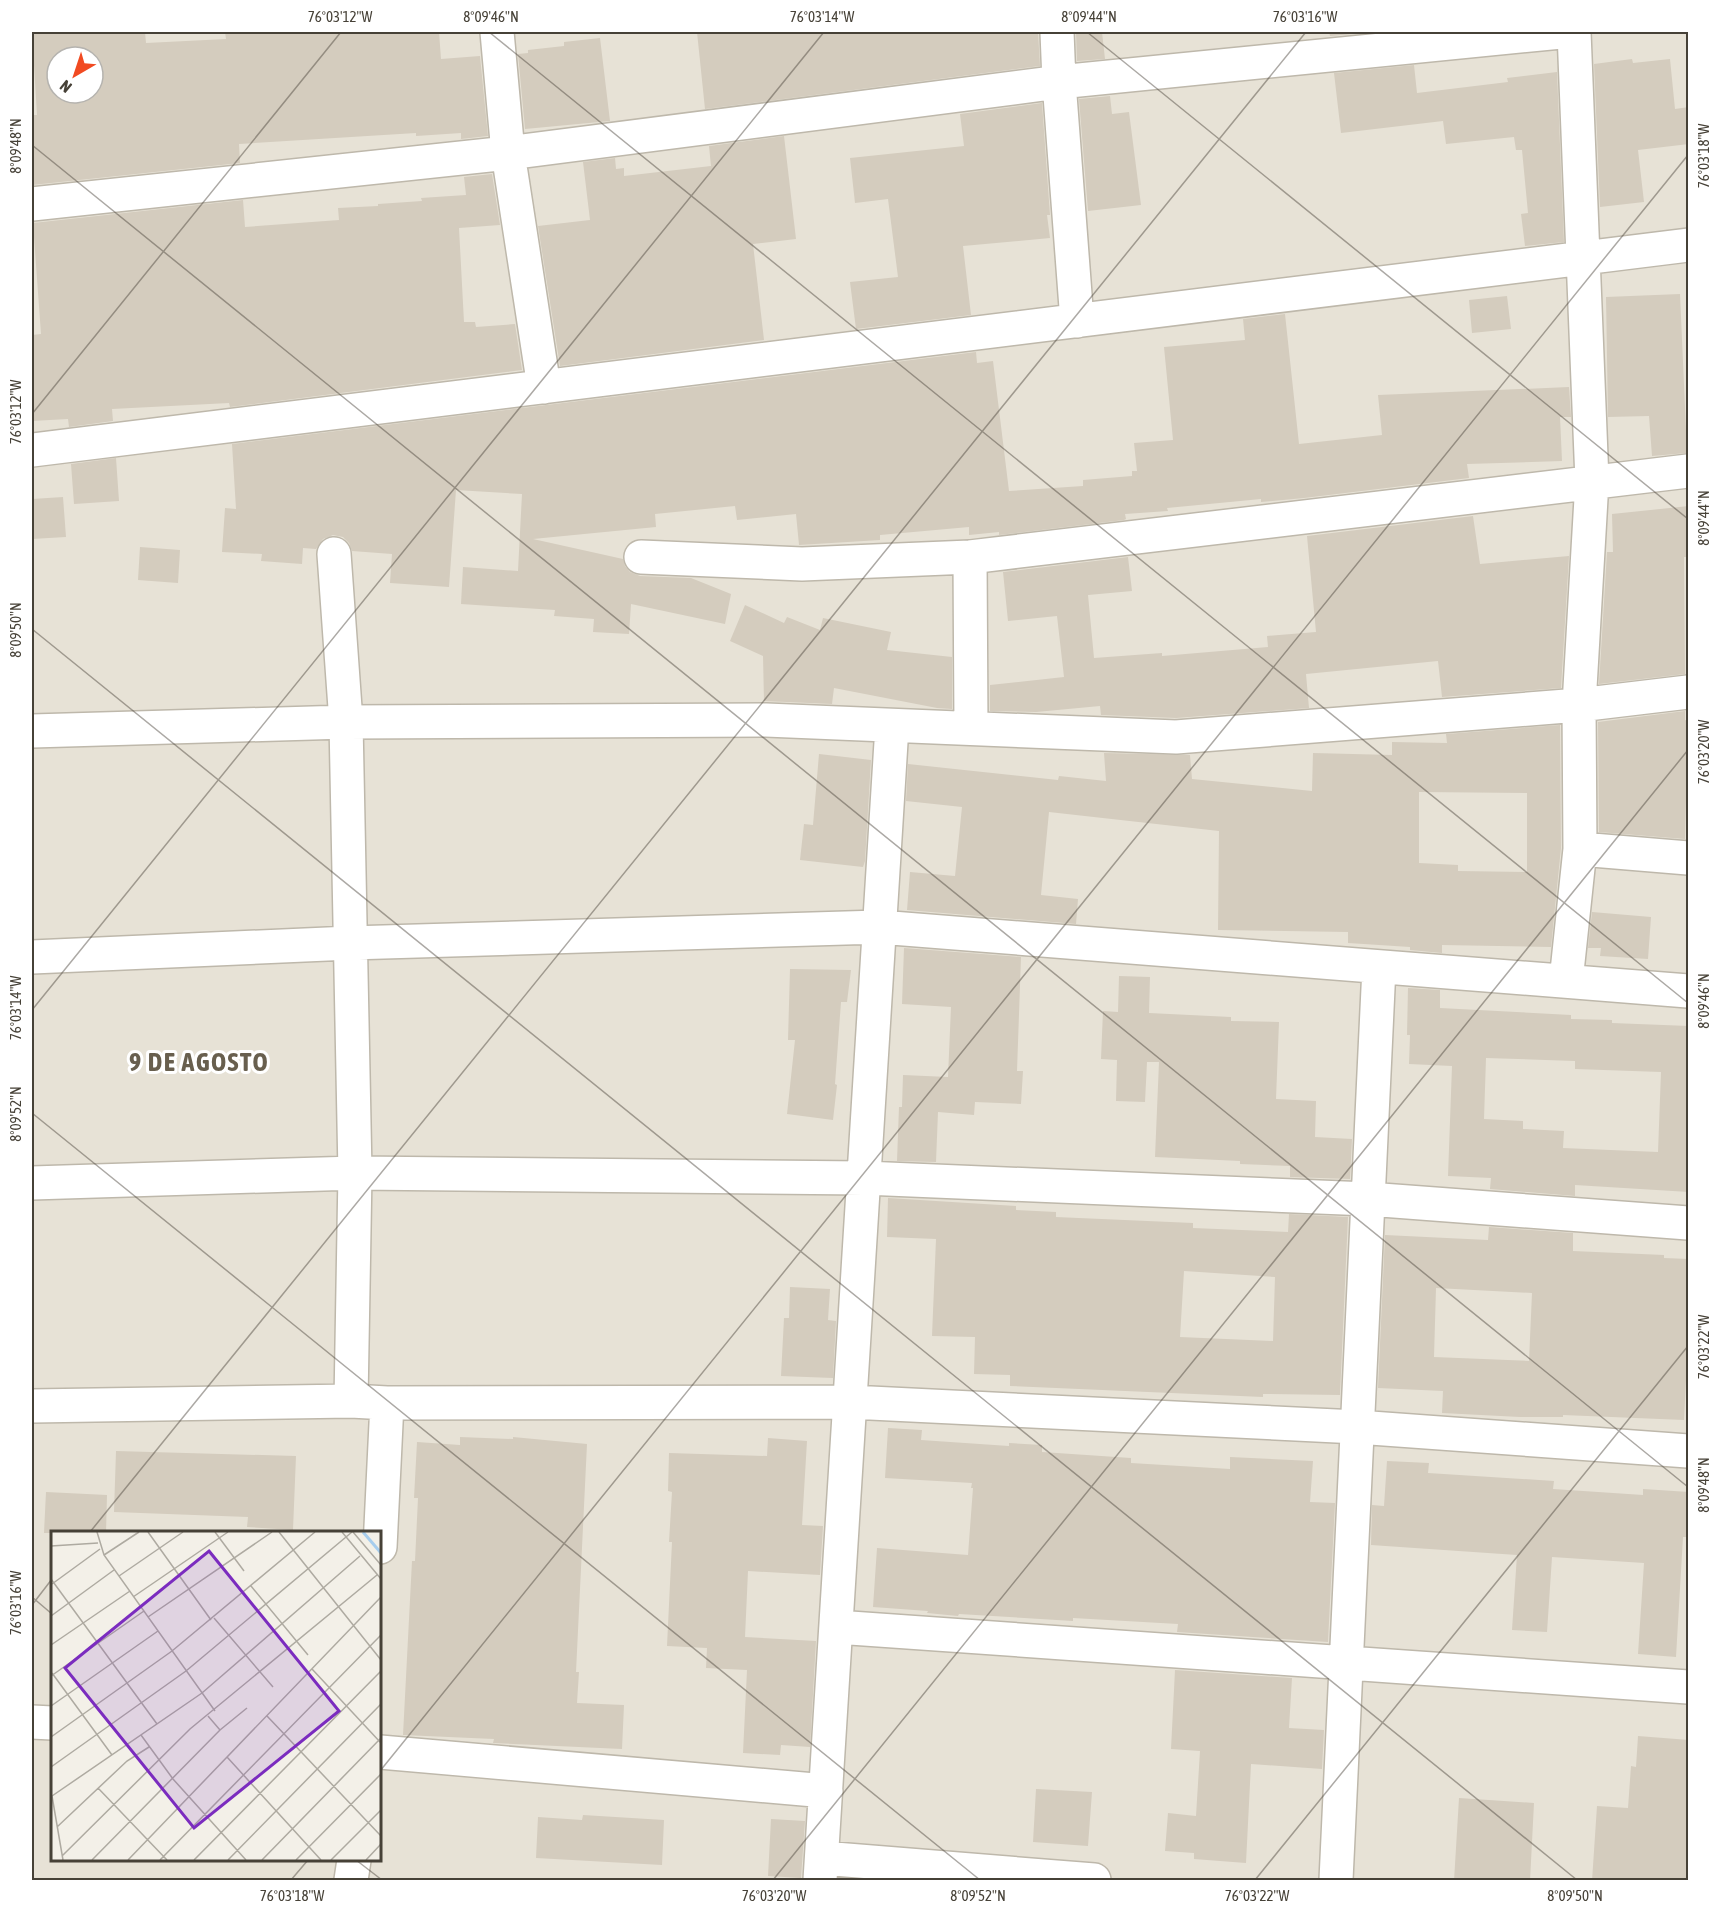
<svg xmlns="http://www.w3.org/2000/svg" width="1720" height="1912" font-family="'Asap Condensed',sans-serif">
<rect width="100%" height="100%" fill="#f3f0e8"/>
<path fill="#e7e2d6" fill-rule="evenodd" d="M32,32H1688V1880H32ZM57,57H93V93H57ZM52,1532H380V1860H52Z"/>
<path fill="#d4ccbe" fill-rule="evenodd" d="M32,32H145L146,43L226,39L225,32H439L441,59L480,56L488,136L461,139V133L416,136V133L239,144L240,163L32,185V115H37ZM57,57H93V93H57Z
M697,32H1038L1040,66L705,109Z
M1076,32H1102L1105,59L1077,61Z
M1329,32H1377L1330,36Z
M600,38L610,121L525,129L518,54L528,53V50L564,46V42Z
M1632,59L1633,63L1670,59L1675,109L1689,107V144L1638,150L1644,202L1600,207L1594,64Z
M1414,65L1417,93L1508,82L1507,78L1557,72L1564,242L1525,246L1521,214L1528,213L1522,150H1516L1514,137L1446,144L1443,121L1341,133L1334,73Z
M1110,96L1112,114L1129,112L1141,205L1088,211L1079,99Z
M1042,103L1050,215H1047L1050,238L963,246L971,315L856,329L850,282L898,277L888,199L855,203L850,158L964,146L960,114Z
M784,136L796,239L753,244L764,340L560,366L538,226L590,220L583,162L615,158L616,169L624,168V176L711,166L709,146Z
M492,174L500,225L459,228L464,322H475L476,327L515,324L522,370L230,407L229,403L112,409L113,421L69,427L68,419L32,421V335L41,334L33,223L243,200L245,227L339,220L338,208L378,206V204L422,201L421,198L466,195L464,177Z
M1680,294L1687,453L1652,456L1649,416L1608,417L1606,297Z
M1507,296L1511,329L1472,333L1469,300Z
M1285,314L1299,444L1382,435L1378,395L1569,387L1571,417H1560L1562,461L1467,464L1469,478L1304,498L1261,502V499L1167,508L1168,511L1125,514L1126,519L1124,520L999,535V532L969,535V527L880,535V540L799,545L796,514L737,520L735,506L655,514L656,527L533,539L623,559L625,566L630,572L640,576L691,578L731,594L725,624L631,604L629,634L593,632L594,619L554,616L555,610L461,604L463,567L518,571L522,494L456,490L449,587L390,583L392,554L352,551L349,543L343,537L333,535L323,539L316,549L303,548L302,564L261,561L262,554L222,552L225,508L236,509L232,444L976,352L977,363L993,361L1009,491L1083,486V480L1132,476V471H1137L1134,443L1173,440L1164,347L1245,340L1243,319Z
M116,458L119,501L74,504L71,464Z
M63,497L66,537L32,539V499Z
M1689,506V557H1684L1685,674L1599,684L1607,552H1613L1612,514Z
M1473,516L1480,564L1569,556L1561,688L1442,697L1438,661L1306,674L1309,708L1176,718L1101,715L1100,706L1036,712L990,711V685L1064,677L1057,616L1008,621L1003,572L1128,557L1132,591L1088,595L1094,658L1162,653V656L1268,647L1267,636L1316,632L1307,536Z
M140,547L180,550L178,583L138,580Z
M745,605L784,623L787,617L820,630L823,618L891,632L887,650L952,657V709L937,708L834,688L832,704L764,701L763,656L730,641Z
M1685,711V720L1688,721L1685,839L1599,832L1598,722Z
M1560,725L1561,848L1551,947L1442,945V953L1410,950V947L1348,943V932L1218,930L1219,831L1049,812L1041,895L1078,899L1076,924L907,910L910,872L955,876L962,807L906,801L908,764L1058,780L1059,776L1106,781L1104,753L1190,755L1192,779L1312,791L1313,753L1392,755V742L1447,743L1446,734ZM1419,792L1527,793V872L1458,871V865L1419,863Z
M819,754L871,760L865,861L863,867L800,860L804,824L813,825Z
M1592,912L1651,917L1648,959L1600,956L1601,948H1588Z
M904,948L1021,957L1017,1071H1023L1021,1104L975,1102L974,1115L938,1112L936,1162L897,1161L899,1107H902L903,1075L948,1077L951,1007L902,1004Z
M790,969L851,970L847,1002H841L835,1084L837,1085L833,1120L787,1114L795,1040H788Z
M1119,976L1150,977L1149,1013L1231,1017V1021L1279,1022L1276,1099L1316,1101L1315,1137L1352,1139L1350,1179L1290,1177V1166L1240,1164V1161L1155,1157L1159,1062H1147L1145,1102L1116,1101L1117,1060L1101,1059L1103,1011L1118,1012Z
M1408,988L1440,990V1008L1571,1015V1019L1612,1020V1023L1689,1026V1192L1575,1185V1196L1490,1189L1491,1178L1448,1176L1452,1066L1409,1064L1410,1035H1407ZM1486,1058L1575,1061V1069L1661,1072L1658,1152L1563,1148L1564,1131L1523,1129V1121L1484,1119Z
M888,1198L1016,1206V1210L1056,1212V1217L1193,1223V1228L1288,1232L1289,1214L1348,1217L1340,1395L1263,1394V1397L1010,1386V1375L974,1374L975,1337L932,1336L936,1239L887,1237ZM1184,1271L1275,1277L1273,1341L1180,1337Z
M1489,1227L1573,1233V1251L1664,1255V1258L1689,1259V1321L1684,1420L1563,1415V1417H1520L1442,1413L1443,1391L1378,1388L1385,1235L1488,1240ZM1436,1288L1532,1293L1529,1361L1434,1357Z
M790,1287L830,1289L828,1320L836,1321L833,1378L781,1376L784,1318H789Z
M888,1428L922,1430L921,1440L1009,1446V1443L1042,1445V1452L1131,1458V1463L1230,1469V1457L1313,1461L1310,1502L1335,1503L1328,1642L1177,1632L1178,1624L1073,1618V1621L959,1614L958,1616L927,1613L928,1611L873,1607L877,1548L968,1555L973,1488H971L972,1483L885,1478Z
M460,1437L513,1439V1437L587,1444L576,1672H579L577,1703L624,1705L622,1749L493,1743L494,1739L403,1735L412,1561H415L418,1498H414L417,1442L460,1445Z
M768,1438L807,1441L802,1525L823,1526L820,1575L748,1571L745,1637L816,1641L810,1747L781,1745L780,1755L743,1753L747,1670L706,1668L707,1648L667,1646L672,1542H669L672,1492L668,1491L669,1453L767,1456Z
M116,1451L296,1456L293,1530L247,1527L248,1517L114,1512Z
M1387,1461L1429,1463L1428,1473L1554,1481L1553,1489L1643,1495V1489L1689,1492V1537H1683L1676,1657L1638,1654L1644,1563L1552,1557L1547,1632L1512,1630L1517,1555L1371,1545L1372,1505L1384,1506Z
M46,1492L107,1495L106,1533H44Z
M1175,1670L1292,1678L1289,1728L1324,1730L1322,1769L1251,1764L1246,1863L1194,1859V1853L1165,1851L1168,1813L1196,1816L1200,1751L1171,1749Z
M1638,1736L1689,1740V1881H1592L1597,1806L1628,1808L1631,1766L1636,1767Z
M1036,1789L1092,1792L1088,1846L1033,1842Z
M1459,1798L1534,1803L1530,1881H1454Z
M583,1815L664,1820L662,1865L536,1858L538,1817L582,1820Z
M771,1819L805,1821L801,1878L768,1876Z"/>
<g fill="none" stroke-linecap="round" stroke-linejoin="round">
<defs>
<path id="minor" d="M497,32L508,153L544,387
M1057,32L1059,82L1077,321
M32,204L508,153L1059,82L1561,32
M32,450L1688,245
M334,554L346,722L355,1173L351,1401
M641,557L802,564L970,557L1688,471
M970,557L971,728
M32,731L346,722L766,720L1176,737L1579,705L1688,692
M1580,849L1688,858
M32,957L350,943L879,927L1688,991
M1566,981L1580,849L1579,705L1592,481L1574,32
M32,1183L355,1173L864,1178L1368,1199L1688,1223
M32,1406L351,1401L387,1403L850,1402L1357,1427L1688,1451
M380,1547L387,1403
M836,1627L1688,1687
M32,1722L52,1723
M380,1752L826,1791
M822,1858L1094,1880
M351,1880L354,1860
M820,1880L892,726
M1336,1880L1379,967"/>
</defs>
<use href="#minor" stroke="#beb8ab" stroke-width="36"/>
<use href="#minor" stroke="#fff" stroke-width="33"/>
</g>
<path fill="none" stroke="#464137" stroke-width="1.5" stroke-opacity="0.45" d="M489,32L1688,1003M1087,32L1688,519M1685,32L1688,35M32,145L1688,1487M32,414L341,32M32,629L1577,1880M32,1010L824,32M32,1113L980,1880M90,1532L1306,32M32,1597L52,1614M32,1605L52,1579M380,1771L1688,155M356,1860L382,1880M291,1880L308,1860M773,1880L1688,750M1255,1880L1688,1346"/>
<g text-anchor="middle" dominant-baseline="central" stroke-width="6" stroke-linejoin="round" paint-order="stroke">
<g font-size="26" font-weight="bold" letter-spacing="1.5" fill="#685f4e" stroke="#fff">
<text x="199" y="1062">9 DE AGOSTO</text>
</g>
</g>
<g transform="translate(51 1531)">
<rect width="330" height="330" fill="#f3f0e8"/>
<path fill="none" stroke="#a7cded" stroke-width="3" d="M312,1L330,22"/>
<path fill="none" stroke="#aeaaa1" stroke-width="1.5" d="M46,1L53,24L164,180M97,1L160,89M164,1L193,40M228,1L330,129M291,1L330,48M302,1L330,34M0,15L47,12M53,24L88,1M68,45L132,1M0,48L106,193M1,53L49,18M200,55L257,124M82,66L177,1M0,85L63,39M97,86L221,1M163,87L222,156M0,114L79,60M261,138L330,212M1,142L61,224M0,145L93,80M0,175L107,100M157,185L169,199M216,185L330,305M90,204L122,248L195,329M0,206L121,120L264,1M176,226L270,329M0,236L135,140L301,1M47,257L116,329M6,296L76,230L98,216M11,325L139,198L326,44M12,329L1,265L151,162L309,25M41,329L169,199L196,177M77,329L330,66M109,329L330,104M143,329L330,140M177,329L330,173M211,329L330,207M245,329L330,243M280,329L330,279M315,329L330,313"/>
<path fill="#7b2cbf" fill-opacity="0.15" stroke="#7b2cbf" stroke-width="3" d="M158,20L288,180L143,297L14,137Z"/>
<rect width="330" height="330" fill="none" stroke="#464137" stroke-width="3"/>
</g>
<rect width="1720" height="1912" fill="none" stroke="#ffffff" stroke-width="66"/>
<g transform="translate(75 75) rotate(219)"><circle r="28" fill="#ffffff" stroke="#b5b3af" stroke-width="1.5"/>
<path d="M0-4.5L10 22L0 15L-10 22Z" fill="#f14a21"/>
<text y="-9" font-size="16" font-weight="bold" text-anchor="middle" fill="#464137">N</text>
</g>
<rect x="33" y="33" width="1654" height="1846" fill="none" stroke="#464137" stroke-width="2"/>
<g font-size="15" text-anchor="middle" fill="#464137">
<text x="340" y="22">76°03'12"W</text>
<text x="491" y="22">8°09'46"N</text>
<text x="822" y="22">76°03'14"W</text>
<text x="1089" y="22">8°09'44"N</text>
<text x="1305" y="22">76°03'16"W</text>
<text transform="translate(16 146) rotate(-90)" y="5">8°09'48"N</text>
<text transform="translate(1704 156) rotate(-90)" y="5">76°03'18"W</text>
<text transform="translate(16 412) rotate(-90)" y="5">76°03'12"W</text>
<text transform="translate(1704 518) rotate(-90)" y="5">8°09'44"N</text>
<text transform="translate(16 630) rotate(-90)" y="5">8°09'50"N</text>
<text transform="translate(1704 752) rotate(-90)" y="5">76°03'20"W</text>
<text transform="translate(1704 1001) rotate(-90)" y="5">8°09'46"N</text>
<text transform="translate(16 1008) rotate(-90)" y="5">76°03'14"W</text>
<text transform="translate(16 1114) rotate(-90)" y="5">8°09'52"N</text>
<text transform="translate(1704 1347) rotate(-90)" y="5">76°03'22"W</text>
<text transform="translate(1704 1485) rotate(-90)" y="5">8°09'48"N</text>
<text transform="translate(16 1603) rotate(-90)" y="5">76°03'16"W</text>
<text x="292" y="1901">76°03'18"W</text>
<text x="774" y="1901">76°03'20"W</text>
<text x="978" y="1901">8°09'52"N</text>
<text x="1257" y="1901">76°03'22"W</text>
<text x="1575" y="1901">8°09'50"N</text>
</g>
</svg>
